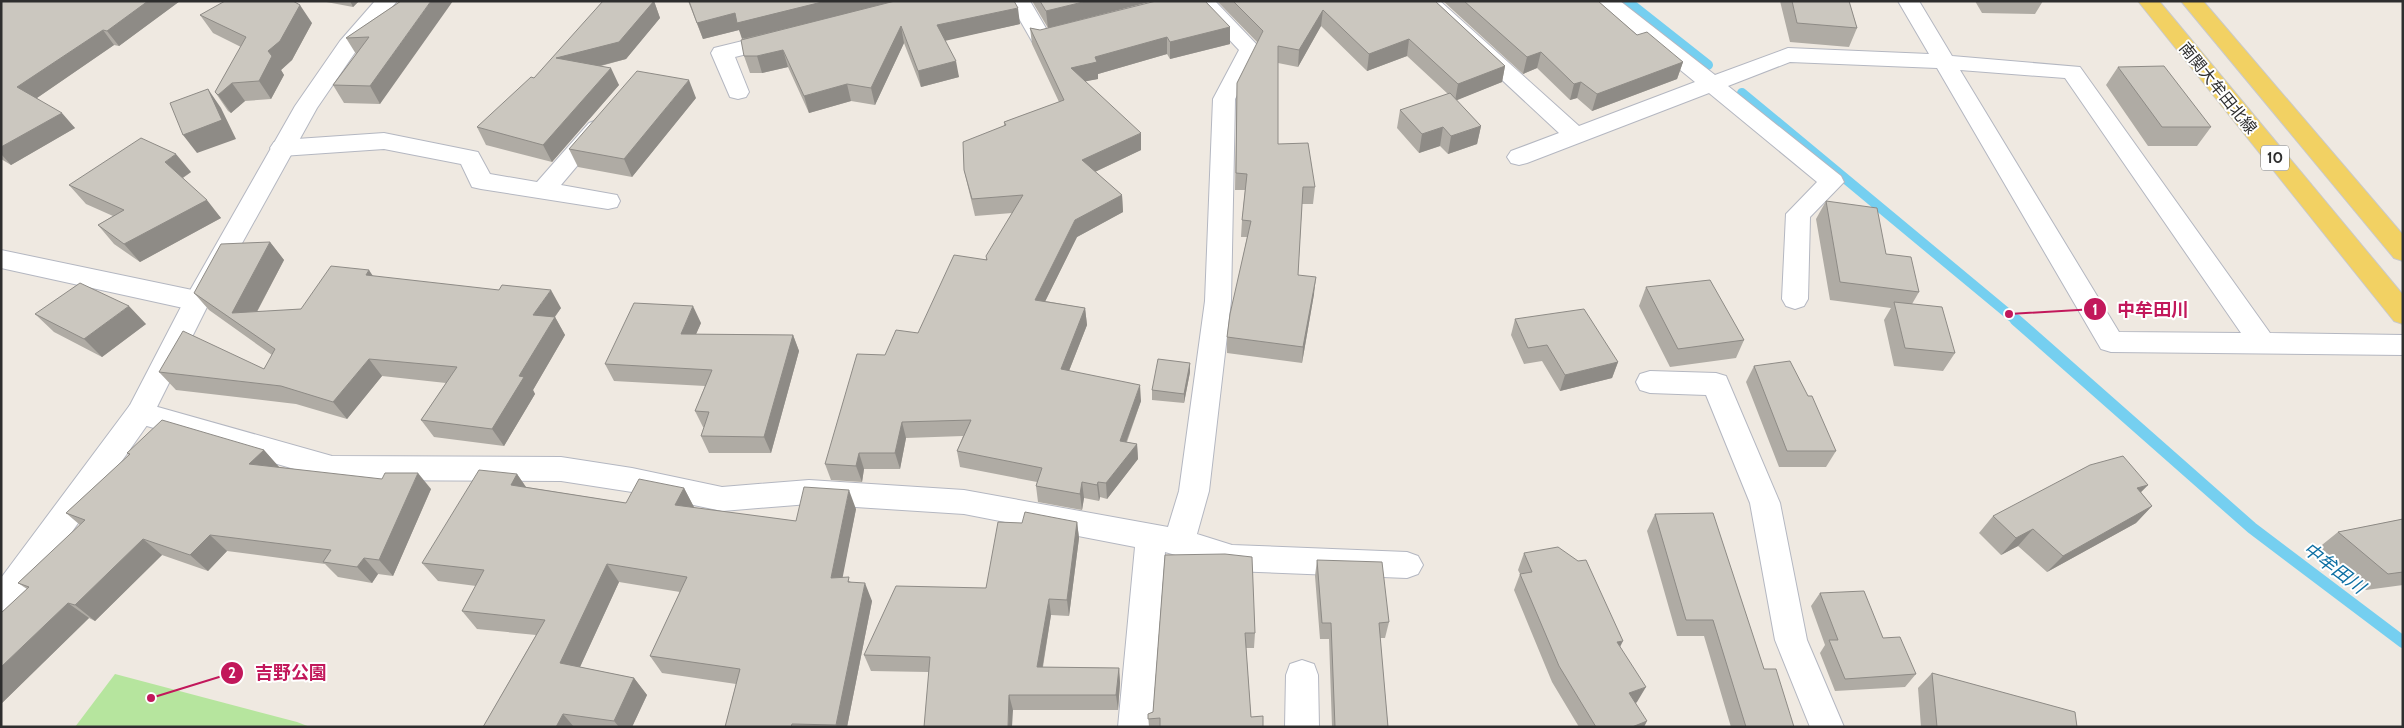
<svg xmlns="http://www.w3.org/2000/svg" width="2404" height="728" font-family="Cabin,'Noto Sans JP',sans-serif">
<rect width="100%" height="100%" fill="#efe9e1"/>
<path fill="#b6e59e" d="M115,674L297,722L310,727H75Z"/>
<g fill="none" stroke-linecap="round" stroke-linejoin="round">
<path stroke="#75cff0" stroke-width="10" d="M1627,1L1708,65
M1742,93L2018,322"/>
<path stroke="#75cff0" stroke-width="12" d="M2016,320L2252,528L2403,642"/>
<defs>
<path id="street" d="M1009,1H1030L1047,30L1068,24L1076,26L1079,31L1076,36C1062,39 1047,46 1033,43Z
M1193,1H1215L1261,49L1235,99L1231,301L1209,491L1197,534L1232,545L1407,552L1418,556L1423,565L1418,574L1407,578L1232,571L1165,552L1152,727H1118L1135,547L964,514L809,504L722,511L632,492L561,481L332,480L140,424L130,421L126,413L130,405L140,402L332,456L561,457L632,468L722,487L809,480L964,490L1168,527L1179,491L1205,301L1213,99L1239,50Z
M1417,1H1440L1579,126L1695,82L1596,1H1620L1715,75L1788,48L1929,54L1898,1H1919L1952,56L2080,67L2270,333L2403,335V355L2111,352L2101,349L1937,68L1790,62L1728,86L1841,176L1844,182L1810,217L1808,299L1804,306L1795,309L1786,306L1782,299L1786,214L1817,182L1709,93L1527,163L1519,165L1511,163L1507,157L1511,151L1559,133ZM1960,70L2065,78L2241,333L2119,332Z
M779,32L787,34L790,39L787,44L735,57L749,92L746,97L738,99L730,97L711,53L714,48Z
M597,120L605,123L609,128L561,185L617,195L620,201L617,207L608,209L481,189L472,187L461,164L384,149L282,156L274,154L270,148L274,142L282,140L384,133L478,152L490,174L537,182L589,123Z
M1,250L197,291L206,294L210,301L206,308L197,311L1,268Z
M1650,371L1716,373L1726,376L1780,503L1807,640L1844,727H1810L1775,640L1750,503L1706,395L1650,393L1640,390L1636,382L1640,374Z
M1302,660L1314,664L1318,675L1319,727H1285L1286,675L1290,664Z"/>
<path id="secondary" d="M375,1H397L356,51L317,108L210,301L150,421L38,580L12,611L1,615V578L130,405L184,301L295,106L340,41Z"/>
<path id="primary" d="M2138,1H2159L2403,295V324L2394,321Z
M2181,1H2203L2403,235V261L2394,258Z"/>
</defs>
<use href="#street" stroke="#b4b7c1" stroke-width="2"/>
<use href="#secondary" stroke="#b4b7c1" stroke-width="2"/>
<use href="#primary" stroke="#c9c9c9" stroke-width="2"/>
<use href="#street" fill="#fff" fill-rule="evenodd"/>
<use href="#secondary" fill="#fff" fill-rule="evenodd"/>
<use href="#primary" fill="#f2d163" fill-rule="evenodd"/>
</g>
<path fill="#afaba4" d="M1,1H180L119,46L114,45L37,98L75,128L11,165L1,159Z
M321,1H359L353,7Z
M401,1L380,104L344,103L333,85L356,54L346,38Z
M654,1L660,18L626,59L601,66L619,85L552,162L486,145L477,127L534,78Z
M688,1H1014L1020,24L945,40L959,77L921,87L904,43L875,105L851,101L809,113L788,67L762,73H750L744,56V39L739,30L703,39Z
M1032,1H1153L1048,28Z
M1217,1H1435L1505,66L1502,82L1456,100L1481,126L1477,144L1448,154L1440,146L1419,153L1397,128L1400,110L1448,94L1407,56L1367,71L1321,26L1298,67L1278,63V144L1315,187L1313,204H1302L1298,275L1314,294L1302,363L1227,353V337L1247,237H1241L1242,220L1245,190H1235L1237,83L1258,43Z
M1443,1H1598L1637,35L1683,62L1677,79L1592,111L1577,98L1570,100L1537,68L1523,74Z
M1780,1H1849L1857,28L1849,47L1790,42Z
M1975,1H2043L2035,14L1982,13Z
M200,15L312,23L292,60L281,70L284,75L271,99L245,101L231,113L228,111L215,92L241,47L213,33Z
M1230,27V44L1170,59L1167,54L1098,74V79L1085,81L1141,150L1095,172L1122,195L1123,212L1077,237L1045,301L1085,308L1087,325L1069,371L1141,401L1127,442L1137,444L1138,459L1107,499L1100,497L1099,501L1084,498L1082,510L1038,502L1036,486L1037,482L960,467L957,451L963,436L906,438L900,469H864L862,482L831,480L825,464L885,355L918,333L986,259L1012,213L975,216L968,187L964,170L1004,126V122L1059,102L1032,44L1030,28L1040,30Z
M2118,67L2211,127L2197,146H2148L2106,85Z
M696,98L632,177L578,167L569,149Z
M191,172L183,178L221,218L140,262L114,244L98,225L113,216L86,204L69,185Z
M1826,201L1886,254L1919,292L1912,304L1955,353L1943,371L1894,366L1884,320L1891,308L1830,300L1816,219Z
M270,242L284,260L257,312L301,309L372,276L561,308L555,317L565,335L533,390L535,394L504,446L434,437L421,420L446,383L382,376L347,419L296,404L176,390L159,372L264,369L272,355L209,310L194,293Z
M1646,287L1744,340L1736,358L1670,367L1639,306Z
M35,314L146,324L102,357L54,332Z
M1515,319L1618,362L1612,378L1560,391L1542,361L1524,364L1511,335Z
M701,323L696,334L793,335L799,351L771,453H709L701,436L704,427H703L695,411L705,386L614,381L605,364Z
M1190,363V372L1184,403L1152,400V390Z
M1754,366L1836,451L1826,467H1779L1746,382Z
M264,450L279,467L431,489L393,576L378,574L372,583L338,577L325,564L227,551L208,571L162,555L95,621L89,618L1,704V613L27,589L18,583L80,525L66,513L129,455L127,453Z
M517,474L526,487L626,503L684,488L694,508L796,521L856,509L842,577L851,582L872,601L847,727H725L736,684L662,673L650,656L680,592L619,582L580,667L634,678L647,695L632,727H483L536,635L477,629L462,611L476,586L438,581L422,563Z
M2148,485L2141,492L2152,506L2136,523L2047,572L2018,546L2001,555L1979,533L1993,516Z
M1655,514L1764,669L1794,727H1731L1704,636H1677L1647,531Z
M2403,519V585L2366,590L2317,549L2338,532Z
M1077,522L1079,538L1069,616L1051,615L1043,667L1119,668L1120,683L1118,710H1013L928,672L871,671L864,655L986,588L1022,523Z
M1524,553L1620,647L1637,702L1636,703L1644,727H1579L1552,682L1514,590L1520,574L1518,570Z
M1165,555L1255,633L1254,648H1246L1251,717L1263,727H1149L1148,714L1153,712Z
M1317,560L1389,622L1385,638H1380L1388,727H1332L1329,639H1320L1315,576Z
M1820,593L1883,638L1916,674L1905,687L1835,691L1820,653L1825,645L1811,606Z
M1932,673L2077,727H1921L1918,688Z"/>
<path fill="#8e8b86" d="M148,1H180L119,46L107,31Z
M350,1H359L353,7Z
M431,1H453L380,104L370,86Z
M654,1L660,18L626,59L564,75L556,58Z
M826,1H898L742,39L739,30L703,39L697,23L735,13Z
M1087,1H1153L1048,28L1046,11Z
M300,5L312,23L292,60L281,70L284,75L271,99L259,81L268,51Z
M1018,8L1020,24L940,42L937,25Z
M1323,10L1321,26L1298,67L1299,50Z
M901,26L904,43L875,105L871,88Z
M1230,27V44L1170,59V42Z
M103,30L114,45L31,102L17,87Z
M1167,37V54L1098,74V79L1072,84L1071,68L1095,57Z
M1409,39L1407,56L1367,71L1369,54Z
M783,50L788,67L762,73L757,56Z
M1541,52L1537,68L1523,74L1527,57Z
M956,61L959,77L921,87L918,71Z
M1683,62L1677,79L1592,111L1597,94Z
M1505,66L1502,82L1455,101L1458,84Z
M611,68L619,85L552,162L543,145Z
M689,80L696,98L632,177L624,159Z
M1581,82L1577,98L1570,100L1574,84Z
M232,83L245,101L231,113L218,95Z
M847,84L851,101L809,113L804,96Z
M208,89L221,108L236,139L197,153L183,135Z
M62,113L75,128L11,165L1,154V147Z
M1481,126L1477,144L1448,154L1451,136Z
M1443,127L1440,146L1419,153L1422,134Z
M1141,133V150L1084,177L1082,160Z
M176,154L191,172L179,180L165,162Z
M1122,195L1123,212L1077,237L1038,316L1035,300L1075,220Z
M207,200L221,218L140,262L124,244Z
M270,242L284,260L247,330L232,313Z
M369,270L381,288L366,275Z
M1316,277L1314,294L1302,363L1303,347Z
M551,290L561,308L543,333L533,315Z
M129,306L146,324L102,357L84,339Z
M693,306L701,323L689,350L681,334Z
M1085,308L1087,325L1063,386L1061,369Z
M555,317L565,335L533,390L535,394L504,446L492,429L519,376Z
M793,335L799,351L771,453L764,437Z
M369,359L382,376L347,419L333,402Z
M1618,362L1612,378L1560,391L1565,375Z
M1190,363V372L1184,403V394Z
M1140,385L1141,401L1121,456L1120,441Z
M902,422L906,438L900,469L895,453Z
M1137,444L1138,459L1107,499L1106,483Z
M264,450L279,467L265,480L249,464Z
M859,453L864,469L862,482L856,466Z
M418,473L431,489L393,576L379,560Z
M517,474L530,493L511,485Z
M1082,482L1084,498L1082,510L1080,494Z
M1098,482L1100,497L1099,501L1097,485Z
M2148,485L2131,502L2137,488Z
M684,488L694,507L685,524L675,505Z
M849,490L856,509L839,596L831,578Z
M2152,506L2136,523L2047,572L2063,556Z
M1077,522L1079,538L1069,616L1067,600Z
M2033,529L2018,546L2001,555L2016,538Z
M210,535L227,551L208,571L190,555Z
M143,539L162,555L95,621L75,605Z
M364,558L378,574L372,583L357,567Z
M607,564L619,582L574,680L560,663Z
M865,583L872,601L847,727H837L836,725Z
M1049,599L1051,615L1040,682L1037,667Z
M68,603L89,618L1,704V667Z
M1623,641L1615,657L1617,642Z
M1119,668L1120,683L1118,710L1116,695Z
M634,678L647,695L632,727H619L614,721Z
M1646,687L1637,702L1621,709L1629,693Z
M1009,695L1013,710L1012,727H1008Z
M563,714L574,727H556Z
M1647,721L1644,727H1632Z"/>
<path fill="#cbc7bf" stroke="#8e8b86" d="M1,1H148L107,31L103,30L17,87L62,113L1,147Z
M225,1H293L300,5L280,41L268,51L272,56L259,81L232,83L218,95L215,92L246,37L200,15Z
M401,1H431L370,86L333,85L369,37L346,38Z
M603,1H654L619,42L556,58L611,68L543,145L477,127L531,77L534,78Z
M689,1H826L737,23L735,13L697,23Z
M895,1H1014L1018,8L937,25L956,61L918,71L901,26L871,88L847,84L804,96L783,50L757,56H744L741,40Z
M1040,1H1087L1046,11Z
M1156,1H1205L1230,27L1170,42L1167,37L1095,57L1097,62L1071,68L1141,133L1082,160L1122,195L1075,220L1035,300L1085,308L1061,369L1140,385L1120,441L1137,444L1106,483L1098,482L1097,485L1082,482L1080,494L1036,486L1042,468L957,451L971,420L902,422L895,453H859L856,466L825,464L857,354L885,355L896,330L918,333L954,255L987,260L986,256L1023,195L972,199L964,170L963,142L1006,125L1004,122L1064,100L1030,28L1040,30Z
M1233,1H1435L1505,66L1458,84L1409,39L1369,54L1323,10L1299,50L1278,46V144L1308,143L1315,187H1303L1298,275L1316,277L1303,347L1227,337L1230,314L1251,221L1242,220L1247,174L1236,173L1237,83L1263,31Z
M1464,1H1598L1637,35L1647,32L1683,62L1597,94L1581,82L1574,84L1541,52L1527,57Z
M1792,1H1849L1857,28L1797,23Z
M2164,66L2211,127H2162L2118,67Z
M637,71L689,80L624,159L569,149Z
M208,89L222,120L183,135L170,103Z
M1450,93L1481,126L1451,136L1443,127L1422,134L1400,110Z
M141,138L176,154L165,162L207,200L124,244L98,225L124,210L69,185Z
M1826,201L1877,208L1886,254L1911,257L1919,292L1840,282Z
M270,242L232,313L301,309L331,266L369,270L366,275L499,290L502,285L551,290L533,315L555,317L519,376L524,377L492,429L421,420L457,367L369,359L333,402L281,386L159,372L183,331L264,369L275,349L194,293L221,244Z
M1710,280L1744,340L1678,349L1646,287Z
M80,283L129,306L84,339L35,314Z
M1894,302L1942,307L1955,353L1905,348Z
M634,303L693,306L681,334L793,335L764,437L701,436L709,412L695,411L712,370L605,364Z
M1584,309L1618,362L1565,375L1547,345L1528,348L1515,319Z
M1158,359L1190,363L1184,394L1152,390Z
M1790,361L1808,396H1812L1836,451H1787L1754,366Z
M162,420L264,450L249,464L382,479L385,473H418L379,560L364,558L357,567L323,562L331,550L210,535L190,555L143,539L75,605L68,603L1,667V613L29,587L18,583L85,520L66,513L130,454L127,453Z
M2123,456L2148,485L2137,488L2152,506L2063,556L2033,529L2016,538L1993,516L2090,465Z
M479,470L517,474L511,485L626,503L639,479L684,488L675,505L796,521L804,487L849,490L831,578L849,577L848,582L865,583L836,725L792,724L791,727H725L740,669L650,656L687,577L607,564L560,663L634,678L614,721L563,714L556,727H483L545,620L462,611L484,570L422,563Z
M1025,512L1077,522L1067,600L1049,599L1037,667L1119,668L1116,695H1009L1008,727H924L930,657L864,655L896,586L986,588L998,522L1022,523Z
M1713,513L1764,669H1776L1794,727H1746L1713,620H1686L1655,514Z
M2403,519V572L2388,574L2338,532Z
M1558,547L1578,561L1586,560L1623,641L1617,642L1646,687L1629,693L1647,721L1632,727H1596L1559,666L1520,574L1532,572L1524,553Z
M1225,554L1252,557L1255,633H1245L1251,717L1263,716V727H1160V718L1148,719V714L1153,712L1165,555Z
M1317,560L1382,562L1389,622L1379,623L1388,727H1335L1331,623H1322Z
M1864,591L1883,638L1900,637L1916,674L1845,679L1829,640H1838L1820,593Z
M1932,673L2075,712L2077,727H1937Z"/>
<g text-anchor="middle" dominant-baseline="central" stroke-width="4" stroke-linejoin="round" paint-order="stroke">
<rect fill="#fff" stroke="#6d6d6d" stroke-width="1" x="2261" y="145.5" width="28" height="25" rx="4"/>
<g font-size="15" font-weight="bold" fill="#2e2e2e">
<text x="2275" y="158">10</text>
</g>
<g font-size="16" fill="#2e2e2e" stroke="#fff">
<text transform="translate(2218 88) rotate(51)">南関大牟田北線</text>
</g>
<g font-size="18" font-style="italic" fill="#0d6fa3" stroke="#fff">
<text transform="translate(2334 568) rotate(37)">中牟田川</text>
</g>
</g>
<path fill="none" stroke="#c2185b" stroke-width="2" d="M2009 314L2095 309M151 698L232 673"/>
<g fill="#c2185b" stroke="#fff" stroke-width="2">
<circle cx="2009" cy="314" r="5"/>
<circle cx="151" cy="698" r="5"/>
<circle cx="2095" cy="309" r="12"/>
<circle cx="232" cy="673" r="12"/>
</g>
<g font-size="15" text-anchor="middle" font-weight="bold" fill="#fff">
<text x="2095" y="315">1</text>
<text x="232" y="678">2</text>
</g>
<g font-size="18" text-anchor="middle" font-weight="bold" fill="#c2185b" stroke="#fff" stroke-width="4" stroke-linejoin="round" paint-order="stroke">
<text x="2153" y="316">中牟田川</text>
<text x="291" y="679">吉野公園</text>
</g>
<rect width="2404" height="728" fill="none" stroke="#2e2e2e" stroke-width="5"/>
</svg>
